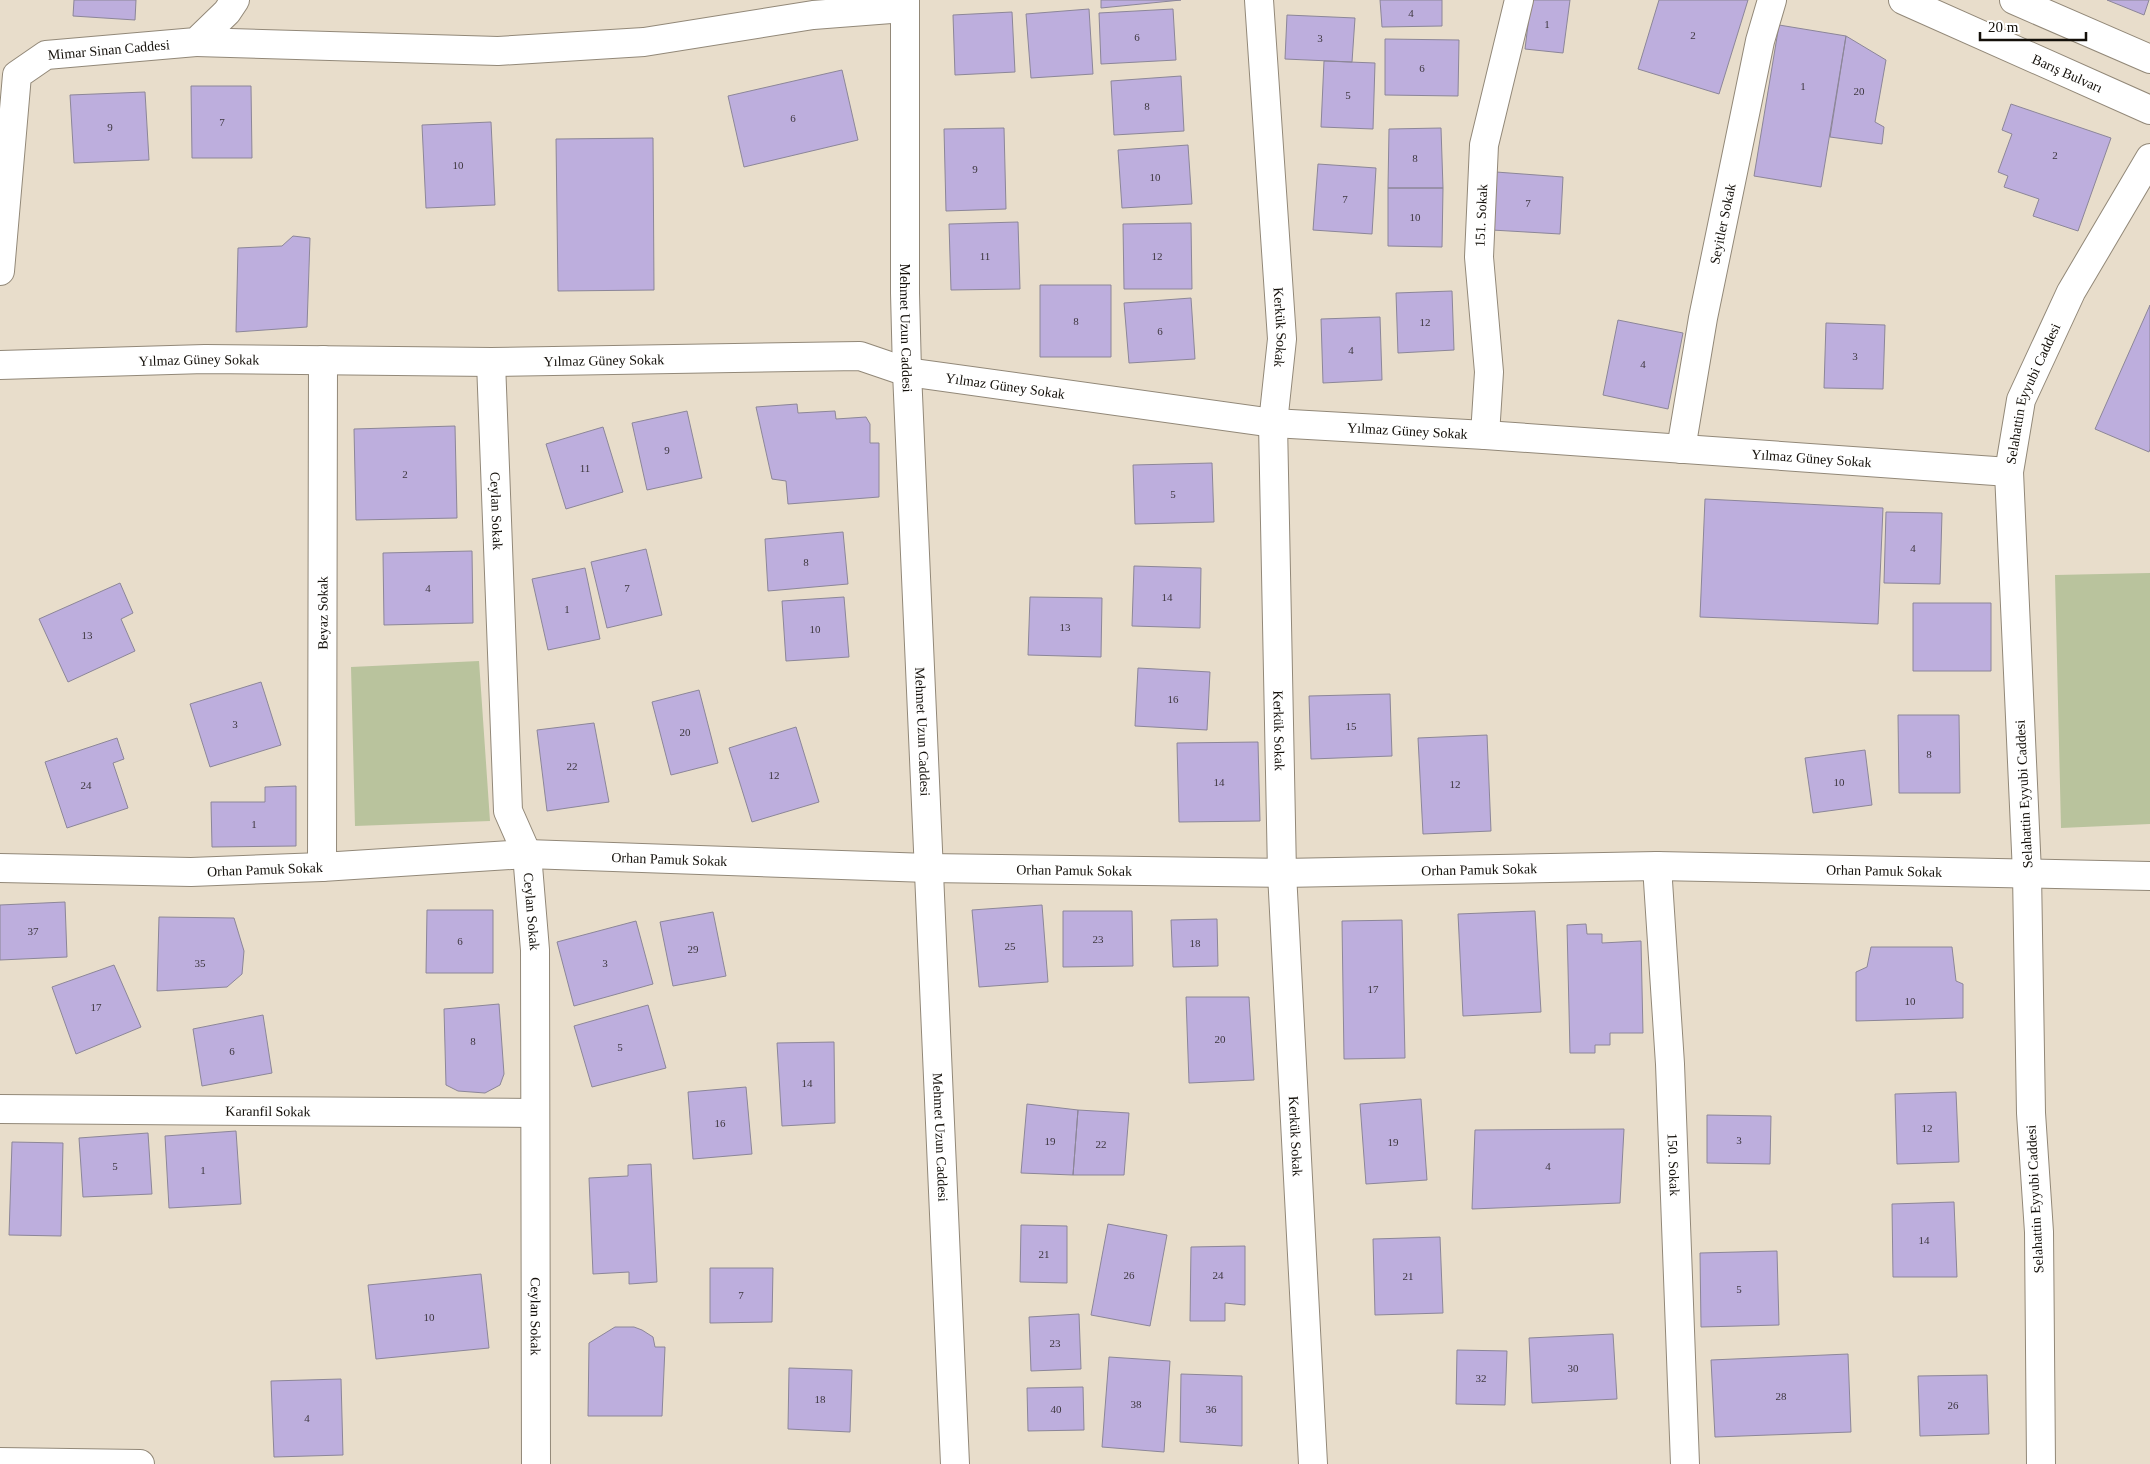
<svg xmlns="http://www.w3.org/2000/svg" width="2150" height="1464" font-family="Georgia,serif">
<rect width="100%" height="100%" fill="#e8ddcb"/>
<path fill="#b9c39d" d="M2150,573V824L2061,828L2055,575Z
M479,661L490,821L355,826L351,667Z"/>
<path fill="#bdaedd" stroke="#8c8698" d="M74,0H136L135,20L73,16Z
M1101,0H1181L1101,8Z
M1380,0H1442V26L1382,27Z
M1531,0H1570L1563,53L1525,49Z
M1659,0H1748L1719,94L1638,69Z
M2107,0H2149L2144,15Z
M1089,9L1093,74L1031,78L1026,14Z
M1173,9L1176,60L1101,64L1099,13Z
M1012,12L1015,72L955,75L953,15Z
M1287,15L1355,18L1352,62L1285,59Z
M1779,25L1846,36L1821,187L1754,176Z
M1846,36L1886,60L1875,122L1884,127L1882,144L1830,137Z
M1385,39L1459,40L1458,96L1385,95Z
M1324,61L1375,63L1373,129L1321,127Z
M842,70L858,140L744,167L728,96Z
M1181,76L1184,131L1114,135L1111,81Z
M191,86H251L252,158H192Z
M145,92L149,160L74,163L70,95Z
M2011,104L2111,138L2078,231L2033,216L2039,199L2004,187L2008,176L1998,172L2012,134L2002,130Z
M491,122L495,205L426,208L422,125Z
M1004,128L1006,209L946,211L944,129Z
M1441,128L1443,188H1388L1389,129Z
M653,138L654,290L558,291L556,139Z
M1188,145L1192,204L1122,208L1118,150Z
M1318,164L1376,168L1372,234L1313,230Z
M1496,172L1563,177L1560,234L1492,230Z
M1388,188H1443L1442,247L1388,246Z
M1018,222L1020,289L951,290L949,224Z
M1191,223L1192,289H1124L1123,224Z
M293,236L310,238L307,327L236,332L238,248L282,246Z
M1040,285H1111V357H1040Z
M1452,291L1454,350L1398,353L1396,293Z
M1191,298L1195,359L1129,363L1124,303Z
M2150,305V449L2149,452L2095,429Z
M1380,317L1382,380L1323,383L1321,319Z
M1618,320L1683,333L1668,409L1603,395Z
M1826,323L1885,325L1883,389L1824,388Z
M797,404L798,413L835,411L836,419L866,417L870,424V443H879V497L788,504L786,481L772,479L756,407Z
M687,411L702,478L647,490L632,423Z
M455,426L457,518L356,520L354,429Z
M603,427L623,492L566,509L546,444Z
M1212,463L1214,522L1135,524L1133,465Z
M1705,499L1883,508L1878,624L1700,617Z
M1886,512L1942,513L1940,584L1884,583Z
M843,532L848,584L768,591L765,539Z
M646,549L662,615L607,628L591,562Z
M472,551L473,623L384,625L383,553Z
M1134,566L1201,568L1200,628L1132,626Z
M585,568L600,639L548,650L532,579Z
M120,583L133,613L121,619L135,651L68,682L39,619Z
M844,597L849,657L786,661L782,601Z
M1030,597L1102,598L1101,657L1028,655Z
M1913,603H1991V671H1913Z
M1138,668L1210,672L1207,730L1135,726Z
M261,682L281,745L210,767L190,704Z
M699,690L718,763L671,775L652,702Z
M1390,694L1392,756L1311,759L1309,696Z
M1898,715H1959L1960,793H1899Z
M594,723L609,802L547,811L537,730Z
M796,727L819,802L752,822L729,748Z
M1487,735L1491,831L1423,834L1418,738Z
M117,738L124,759L113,763L128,808L67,828L45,762Z
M1258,742L1260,821L1179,822L1177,743Z
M1865,750L1872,805L1813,813L1805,758Z
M296,786V846L212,847L211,802H265V787Z
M65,902L67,957L0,960V905Z
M1042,905L1048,982L979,987L972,910Z
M427,910H493V973H426Z
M1063,911H1132L1133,966L1063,967Z
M1535,911L1541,1012L1463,1016L1458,914Z
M713,912L726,976L673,986L660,922Z
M159,917L234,918L244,951L242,974L227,987L157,991Z
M1217,919L1218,966L1173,967L1171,920Z
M1402,920L1405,1058L1344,1059L1342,921Z
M636,921L653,984L574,1006L557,942Z
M1586,924L1587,934H1602V943L1641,941L1643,1033H1610V1045H1595V1053H1570L1567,925Z
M1871,947H1952L1956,981L1963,984V1018L1856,1021V972L1867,967Z
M114,965L141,1027L76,1054L52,987Z
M1186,997H1249L1254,1080L1189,1083Z
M499,1004L504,1074L500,1085L485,1093L458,1091L446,1085L444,1009Z
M648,1005L666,1068L592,1087L574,1026Z
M263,1015L272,1073L202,1086L193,1029Z
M834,1042L835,1123L782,1126L777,1043Z
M746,1087L752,1154L693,1159L688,1092Z
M1956,1092L1959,1162L1897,1164L1895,1094Z
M1421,1099L1427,1180L1366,1184L1360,1104Z
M1027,1104L1078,1110L1073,1175L1021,1173Z
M1078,1110L1129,1113L1124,1175H1073Z
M1707,1115L1771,1116L1770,1164L1707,1163Z
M1624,1129L1620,1203L1472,1209L1475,1130Z
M236,1131L241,1204L169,1208L165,1136Z
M148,1133L152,1194L83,1197L79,1138Z
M12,1142L63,1143L61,1236L9,1235Z
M651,1164L657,1282L629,1284V1272L593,1274L589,1178L628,1176V1165Z
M1954,1202L1957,1277H1893L1892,1204Z
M1108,1224L1167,1235L1150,1326L1091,1315Z
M1021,1225L1067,1226V1283L1020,1282Z
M1440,1237L1443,1313L1375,1315L1373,1239Z
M1245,1246V1305L1225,1303V1321H1190L1191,1247Z
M1777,1251L1779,1325L1701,1327L1700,1253Z
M710,1268H773L772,1322L710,1323Z
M481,1274L489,1348L376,1359L368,1285Z
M1079,1314L1081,1369L1031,1371L1029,1317Z
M615,1327H634L642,1330L653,1337L655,1347H665L662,1416H588L589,1343Z
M1613,1334L1617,1399L1532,1403L1529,1338Z
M1457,1350L1507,1351L1505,1405L1456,1404Z
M1848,1354L1851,1432L1715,1437L1711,1360Z
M1109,1357L1170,1361L1164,1452L1102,1447Z
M789,1368L852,1370L850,1432L788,1429Z
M1181,1374L1242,1376V1446L1180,1442Z
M1987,1375L1989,1434L1920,1436L1918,1376Z
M341,1379L343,1455L274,1457L271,1381Z
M1083,1387L1084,1430L1028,1431L1027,1388Z"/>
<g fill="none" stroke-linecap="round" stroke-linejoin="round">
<defs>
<g id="street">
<path id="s1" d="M1259,0L1282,339L1273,423L1282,873L1313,1464"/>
<path d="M196,42L498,51L644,42L813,15L904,8"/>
<path id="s2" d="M491,362L508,811L527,854L535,950L536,1464"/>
<path id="s3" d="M0,365L205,359L491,362L860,356L907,372L1273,423L1485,435L2009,472"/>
<path id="s4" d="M1485,435L1489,372L1479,257L1484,145L1519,0"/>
<path id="s5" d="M1681,449L1703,318L1760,41L1772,0"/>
<path id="s6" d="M1657,866L1670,1064L1685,1464"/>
<path id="s7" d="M322,867L323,360"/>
<path id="s8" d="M0,868L191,872L322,867L527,854L928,868L1282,873L1657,866L2150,876"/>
<path id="s9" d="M0,1109L535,1113"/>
<path d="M0,1462L140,1464"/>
</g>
<g id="secondary">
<path id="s10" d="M905,0V293L907,372L955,1464"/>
<path id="s11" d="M1903,0L2150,110"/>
<path d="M2014,0L2150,59"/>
<path id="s12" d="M0,271L17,75L46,55L196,42L227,12L235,0"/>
<path id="s13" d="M2041,1464L2039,1232L2031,1113L2027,873L2009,472L2021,400L2071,292L2150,158"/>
</g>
</defs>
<use href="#street" stroke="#928878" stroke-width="30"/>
<use href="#secondary" stroke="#928878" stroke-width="30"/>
<use href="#street" stroke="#fff" stroke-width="28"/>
<use href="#secondary" stroke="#fff" stroke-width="28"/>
</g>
<g text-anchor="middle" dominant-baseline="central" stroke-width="4" stroke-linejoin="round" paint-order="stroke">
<g font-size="11" fill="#3e383f">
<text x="1411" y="13">4</text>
<text x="1547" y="24">1</text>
<text x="1693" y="35">2</text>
<text x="1137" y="37">6</text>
<text x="1320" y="38">3</text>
<text x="1422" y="68">6</text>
<text x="1803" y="86">1</text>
<text x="1859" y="91">20</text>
<text x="1348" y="95">5</text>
<text x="1147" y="106">8</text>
<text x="793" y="118">6</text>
<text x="222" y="122">7</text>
<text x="110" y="127">9</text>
<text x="2055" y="155">2</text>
<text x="1415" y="158">8</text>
<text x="458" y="165">10</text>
<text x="975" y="169">9</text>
<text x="1155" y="177">10</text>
<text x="1345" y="199">7</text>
<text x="1528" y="203">7</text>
<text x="1415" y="217">10</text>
<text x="985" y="256">11</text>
<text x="1157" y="256">12</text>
<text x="1076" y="321">8</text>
<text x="1425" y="322">12</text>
<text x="1160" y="331">6</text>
<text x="1351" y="350">4</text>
<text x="1855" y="356">3</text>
<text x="1643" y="364">4</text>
<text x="667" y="450">9</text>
<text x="585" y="468">11</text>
<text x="405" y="474">2</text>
<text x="1173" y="494">5</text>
<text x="1913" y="548">4</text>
<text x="806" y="562">8</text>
<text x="428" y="588">4</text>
<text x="627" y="588">7</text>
<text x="1167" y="597">14</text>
<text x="567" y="609">1</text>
<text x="1065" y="627">13</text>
<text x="815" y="629">10</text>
<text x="87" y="635">13</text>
<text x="1173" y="699">16</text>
<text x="235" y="724">3</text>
<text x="1351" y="726">15</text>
<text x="685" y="732">20</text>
<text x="1929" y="754">8</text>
<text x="572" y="766">22</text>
<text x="774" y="775">12</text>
<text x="1219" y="782">14</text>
<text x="1839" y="782">10</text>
<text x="1455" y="784">12</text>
<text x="86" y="785">24</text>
<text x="254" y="824">1</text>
<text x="33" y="931">37</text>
<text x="1098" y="939">23</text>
<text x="460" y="941">6</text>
<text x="1195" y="943">18</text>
<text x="1010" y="946">25</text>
<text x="693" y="949">29</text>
<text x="200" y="963">35</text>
<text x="605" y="963">3</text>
<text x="1373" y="989">17</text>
<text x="1910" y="1001">10</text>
<text x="96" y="1007">17</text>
<text x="1220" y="1039">20</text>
<text x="473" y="1041">8</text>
<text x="620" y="1047">5</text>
<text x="232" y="1051">6</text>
<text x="807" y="1083">14</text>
<text x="720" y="1123">16</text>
<text x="1927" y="1128">12</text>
<text x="1739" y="1140">3</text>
<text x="1050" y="1141">19</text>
<text x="1393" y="1142">19</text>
<text x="1101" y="1144">22</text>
<text x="115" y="1166">5</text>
<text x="1548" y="1166">4</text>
<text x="203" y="1170">1</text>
<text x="1924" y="1240">14</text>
<text x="1044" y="1254">21</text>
<text x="1129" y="1275">26</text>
<text x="1218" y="1275">24</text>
<text x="1408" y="1276">21</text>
<text x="1739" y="1289">5</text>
<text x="741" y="1295">7</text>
<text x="429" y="1317">10</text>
<text x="1055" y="1343">23</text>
<text x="1573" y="1368">30</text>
<text x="1481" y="1378">32</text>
<text x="1781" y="1396">28</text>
<text x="820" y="1399">18</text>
<text x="1136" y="1404">38</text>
<text x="1953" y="1405">26</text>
<text x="1056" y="1409">40</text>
<text x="1211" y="1409">36</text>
<text x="307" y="1418">4</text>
</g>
<g font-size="14" fill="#14100a" stroke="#fff">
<text stroke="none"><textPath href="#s12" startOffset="295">Mimar Sinan Caddesi</textPath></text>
<text stroke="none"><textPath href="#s11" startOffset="180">Barış Bulvarı</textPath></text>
<text stroke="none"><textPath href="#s4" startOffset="220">151. Sokak</textPath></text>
<text stroke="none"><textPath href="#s5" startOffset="229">Seyitler Sokak</textPath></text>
<text stroke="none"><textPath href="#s10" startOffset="328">Mehmet Uzun Caddesi</textPath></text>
<text stroke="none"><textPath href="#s1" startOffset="328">Kerkük Sokak</textPath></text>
<text stroke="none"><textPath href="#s3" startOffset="199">Yılmaz Güney Sokak</textPath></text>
<text stroke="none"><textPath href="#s3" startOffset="604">Yılmaz Güney Sokak</textPath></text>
<text stroke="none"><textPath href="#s3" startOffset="1009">Yılmaz Güney Sokak</textPath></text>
<text stroke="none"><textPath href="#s13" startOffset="1075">Selahattin Eyyubi Caddesi</textPath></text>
<text stroke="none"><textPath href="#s3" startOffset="1414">Yılmaz Güney Sokak</textPath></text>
<text stroke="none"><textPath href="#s3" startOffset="1819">Yılmaz Güney Sokak</textPath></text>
<text stroke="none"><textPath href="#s2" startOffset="149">Ceylan Sokak</textPath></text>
<text stroke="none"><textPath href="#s7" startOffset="254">Beyaz Sokak</textPath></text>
<text stroke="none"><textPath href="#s10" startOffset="732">Mehmet Uzun Caddesi</textPath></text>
<text stroke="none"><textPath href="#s1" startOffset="732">Kerkük Sokak</textPath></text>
<text transform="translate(2024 794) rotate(-93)">Selahattin Eyyubi Caddesi</text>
<text stroke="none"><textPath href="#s8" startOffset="670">Orhan Pamuk Sokak</textPath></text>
<text stroke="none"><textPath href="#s8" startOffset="265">Orhan Pamuk Sokak</textPath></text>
<text stroke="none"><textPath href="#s8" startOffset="1480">Orhan Pamuk Sokak</textPath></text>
<text stroke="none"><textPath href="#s8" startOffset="1075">Orhan Pamuk Sokak</textPath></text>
<text stroke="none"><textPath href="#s8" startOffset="1885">Orhan Pamuk Sokak</textPath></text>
<text stroke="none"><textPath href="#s2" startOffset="554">Ceylan Sokak</textPath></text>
<text stroke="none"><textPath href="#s9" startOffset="268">Karanfil Sokak</textPath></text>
<text stroke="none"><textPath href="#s1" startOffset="1138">Kerkük Sokak</textPath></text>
<text stroke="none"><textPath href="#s10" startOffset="1138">Mehmet Uzun Caddesi</textPath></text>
<text stroke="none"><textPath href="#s6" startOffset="299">150. Sokak</textPath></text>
<text transform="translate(2035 1199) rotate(-93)">Selahattin Eyyubi Caddesi</text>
<text stroke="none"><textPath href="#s2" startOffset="959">Ceylan Sokak</textPath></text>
</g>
</g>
<path d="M1980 32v8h106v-8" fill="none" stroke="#14100a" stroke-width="2.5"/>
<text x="1988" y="32" font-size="15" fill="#14100a" stroke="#ffffff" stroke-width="4" paint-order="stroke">20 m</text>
</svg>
